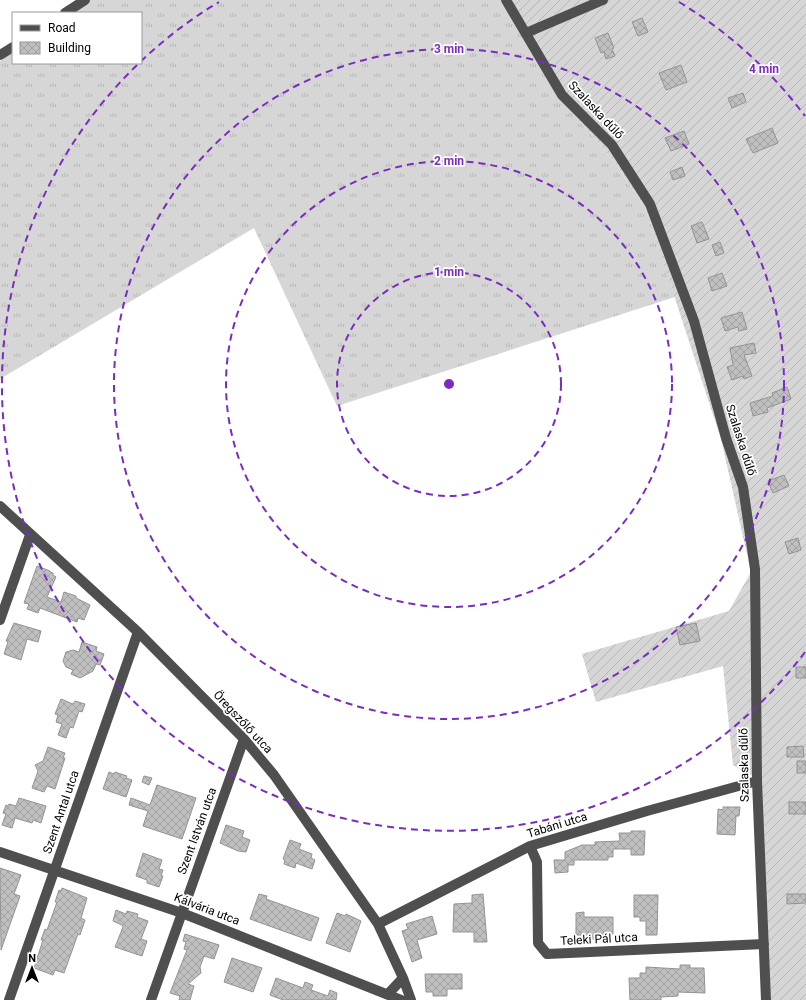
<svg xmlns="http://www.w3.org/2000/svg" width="806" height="1000" font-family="Roboto,sans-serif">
<defs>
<pattern id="grass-tufts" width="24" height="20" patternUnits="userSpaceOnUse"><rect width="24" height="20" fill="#d6d6d6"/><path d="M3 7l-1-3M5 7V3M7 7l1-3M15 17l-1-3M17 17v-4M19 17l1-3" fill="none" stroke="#b6b6b6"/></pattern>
<pattern id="garden-furrows" width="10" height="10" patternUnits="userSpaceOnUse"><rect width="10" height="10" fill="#d6d6d6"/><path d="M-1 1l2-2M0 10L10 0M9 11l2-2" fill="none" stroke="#b6b6b6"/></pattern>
<pattern id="building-cross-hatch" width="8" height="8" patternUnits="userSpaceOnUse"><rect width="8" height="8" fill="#bfbfbf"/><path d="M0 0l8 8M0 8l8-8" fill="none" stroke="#a2a2a2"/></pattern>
</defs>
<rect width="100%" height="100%" fill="#fff"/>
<path fill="url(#grass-tufts)" d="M90,0H504L575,116L612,159L645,207L675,297L337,406L254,228L0,379V61L13,53V63H141V13H71Z"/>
<path fill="url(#garden-furrows)" d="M504,0H806V1000H762L755,777L733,765L723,666L596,702L582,654L729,611L751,572L721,439L645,207L612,159L575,116Z"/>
<path fill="url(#building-cross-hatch)" stroke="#939393" d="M642,18L648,32L638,36L632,22Z
M608,33L614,48L612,49L615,56L606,59L604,52L601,53L595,38Z
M681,65L687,82L666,90L659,73Z
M743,93L746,102L732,108L728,98Z
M772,128L778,143L753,153L746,139Z
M684,131L689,144L671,151L665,138Z
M682,167L685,176L673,180L670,172Z
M702,222L709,239L697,243L691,226Z
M720,242L724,253L716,256L712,245Z
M722,273L727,286L712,291L708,278Z
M742,312L747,329L739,331L738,327L725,331L721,318Z
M754,343L756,353L744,355L752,376L744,379L743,376L732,380L727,367L733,365L730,348Z
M787,387L791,399L767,408L768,412L753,416L750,403L773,396L772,393Z
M784,475L789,486L773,493L768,481Z
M798,538L801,550L789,554L785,542Z
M37,566L50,571V572L53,573V575L56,577L47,597L61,602L64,592L76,596V598L90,605L84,620L78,618L77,622L40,608L38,613L27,609L29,604L24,603Z
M14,623L41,631L38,642L27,639L21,660L4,654L8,642L6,641Z
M696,623L700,641L680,645L676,627Z
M82,642L97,647L96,651L104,654L100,665L96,664L93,671L80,678L71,674L73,670L66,667L63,661L66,652L73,650L79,652Z
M796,667H806V678H796Z
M61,699L73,704L75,701L85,704L82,712L79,711L73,728L70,727L66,738L58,735L62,724L56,722L58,715L55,714Z
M803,746L804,757H787V747Z
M48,747L65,753L63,758H65L55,789L47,786L44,792L32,788L38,771L35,765L43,761Z
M797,761H806V773H797Z
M109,772L114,774L115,772L127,776L126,778L132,780L126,797L103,789Z
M144,776L152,778L149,785L142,782Z
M157,785L196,798L182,839L143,826L148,811L129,805L131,798L150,805Z
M19,798L46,806L41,823L33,820L32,823L15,818L12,828L2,825L6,814L3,813L6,805L8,806L9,804L16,806Z
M789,802H806V814H789Z
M723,807H740L739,816H736L735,835L717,834L718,809L723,810Z
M226,825L244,831L242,837L250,840L246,852L238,851L220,843Z
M631,831H645L644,855H631V849H613V857H608V860H574V865H568V872L555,873L554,860H565V852L582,845H595V842L620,841L619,833H631Z
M290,840L301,844L299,849L312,854L311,858L315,860L312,869L296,863L295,868L284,864L285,860L283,859Z
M143,853L162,860L159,869L163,870L161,876H163L159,887L147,883V880L136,876Z
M0,868L21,875L14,894L20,896L1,950Z
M62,888L87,898L81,918L85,920L80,935L78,934L64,973L55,970L53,975L34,968L43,940H41L45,929L47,930L57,902H55L59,890L61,891Z
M259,894L267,896L266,899L319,918L311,941L250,919Z
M483,894L487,942H474V932H453L454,904L472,903V895Z
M787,894H806V903L787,904Z
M634,895H658L657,935H646V921H640V917H634Z
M116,910L126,914L127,911L138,914L137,917L148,921L141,939L147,941L142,956L115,947L123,927L122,925L113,921Z
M584,912V917H613V934H603L604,939H586V935H576V913Z
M337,913L345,916L346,914L361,921L350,952L326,943Z
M432,916L437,934L417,940L422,958L412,962L402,931L408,929L406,924Z
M185,934L219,945L214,959L204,956L200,967L201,973L188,984L194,986L190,1000H179L180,996L170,993L187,950L184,949L186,942L183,941Z
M232,958L262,968L253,992L224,982Z
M680,965H690V968H704L705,993L678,992V996L661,997V1000H630L629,978H640V973H646V967L680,969Z
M425,974H462V989H447V996H433V992H426Z
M276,978L303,988L305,982L313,985L311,990L328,996L330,990L337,993L336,1000H283L270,995Z"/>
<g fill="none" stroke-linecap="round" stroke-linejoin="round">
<path stroke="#4f4f4f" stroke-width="10" d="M506,0L562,95L612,145L650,204L694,321L726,438L743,487L755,569L757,781L766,1000
M65,13L85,0
M526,33L603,0
M0,55L13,47
M0,506L138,632L244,739L274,775L378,924L403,978L411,1000
M0,620L30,535
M530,846L537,862L538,943L547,954L764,944
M0,852L182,913L401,1000
M378,924L530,846L647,811L757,781
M388,994L403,978
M9,1000L138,632
M151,1000L244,739"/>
</g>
<g fill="none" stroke="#7b2cbf" stroke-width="2" stroke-dasharray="7 5">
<circle cx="449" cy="384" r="112"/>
<circle cx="449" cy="384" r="223"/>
<circle cx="449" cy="384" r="335"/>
<path d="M805 652A446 446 0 1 1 219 2M679 2A446 446 0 0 1 805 116"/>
</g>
<g text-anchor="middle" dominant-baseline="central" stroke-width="3.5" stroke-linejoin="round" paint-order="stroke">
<g font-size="12" fill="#000" stroke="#fff">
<text transform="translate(596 110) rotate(47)">Szalaska dűlő</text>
<text transform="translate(741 440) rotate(72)">Szalaska dűlő</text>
<text transform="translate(243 722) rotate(47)">Öregszőlő utca</text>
<text transform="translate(744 765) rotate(-91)">Szalaska dűlő</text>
<text transform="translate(61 812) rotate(-71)">Szent Antal utca</text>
<text transform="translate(557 825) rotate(-17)">Tabáni utca</text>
<text transform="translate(197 831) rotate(-70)">Szent István utca</text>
<text transform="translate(207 909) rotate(21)">Kálvária utca</text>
<text transform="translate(599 939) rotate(-3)">Teleki Pál utca</text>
</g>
</g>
<circle cx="449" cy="384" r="6" fill="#7b2cbf" stroke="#fff" stroke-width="2"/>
<g font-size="12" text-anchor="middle" font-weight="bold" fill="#7b2cbf" stroke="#fff" stroke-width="3.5" stroke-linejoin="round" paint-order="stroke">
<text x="449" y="53">3 min</text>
<text x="764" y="73">4 min</text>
<text x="449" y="165">2 min</text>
<text x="449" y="276">1 min</text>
</g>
<rect x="12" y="12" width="130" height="52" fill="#ffffff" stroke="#999999"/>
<rect x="20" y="25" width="20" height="6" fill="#4f4f4f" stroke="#999999"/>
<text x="48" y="32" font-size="12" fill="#000000">Road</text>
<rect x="20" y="42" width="20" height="12" fill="url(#building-cross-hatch)" stroke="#999999"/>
<text x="48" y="52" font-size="12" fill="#000000">Building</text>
<g transform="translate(32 968)" stroke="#ffffff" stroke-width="3" paint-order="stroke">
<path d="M0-3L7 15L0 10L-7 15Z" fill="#000000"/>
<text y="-6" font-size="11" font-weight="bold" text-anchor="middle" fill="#000000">N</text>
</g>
</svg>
